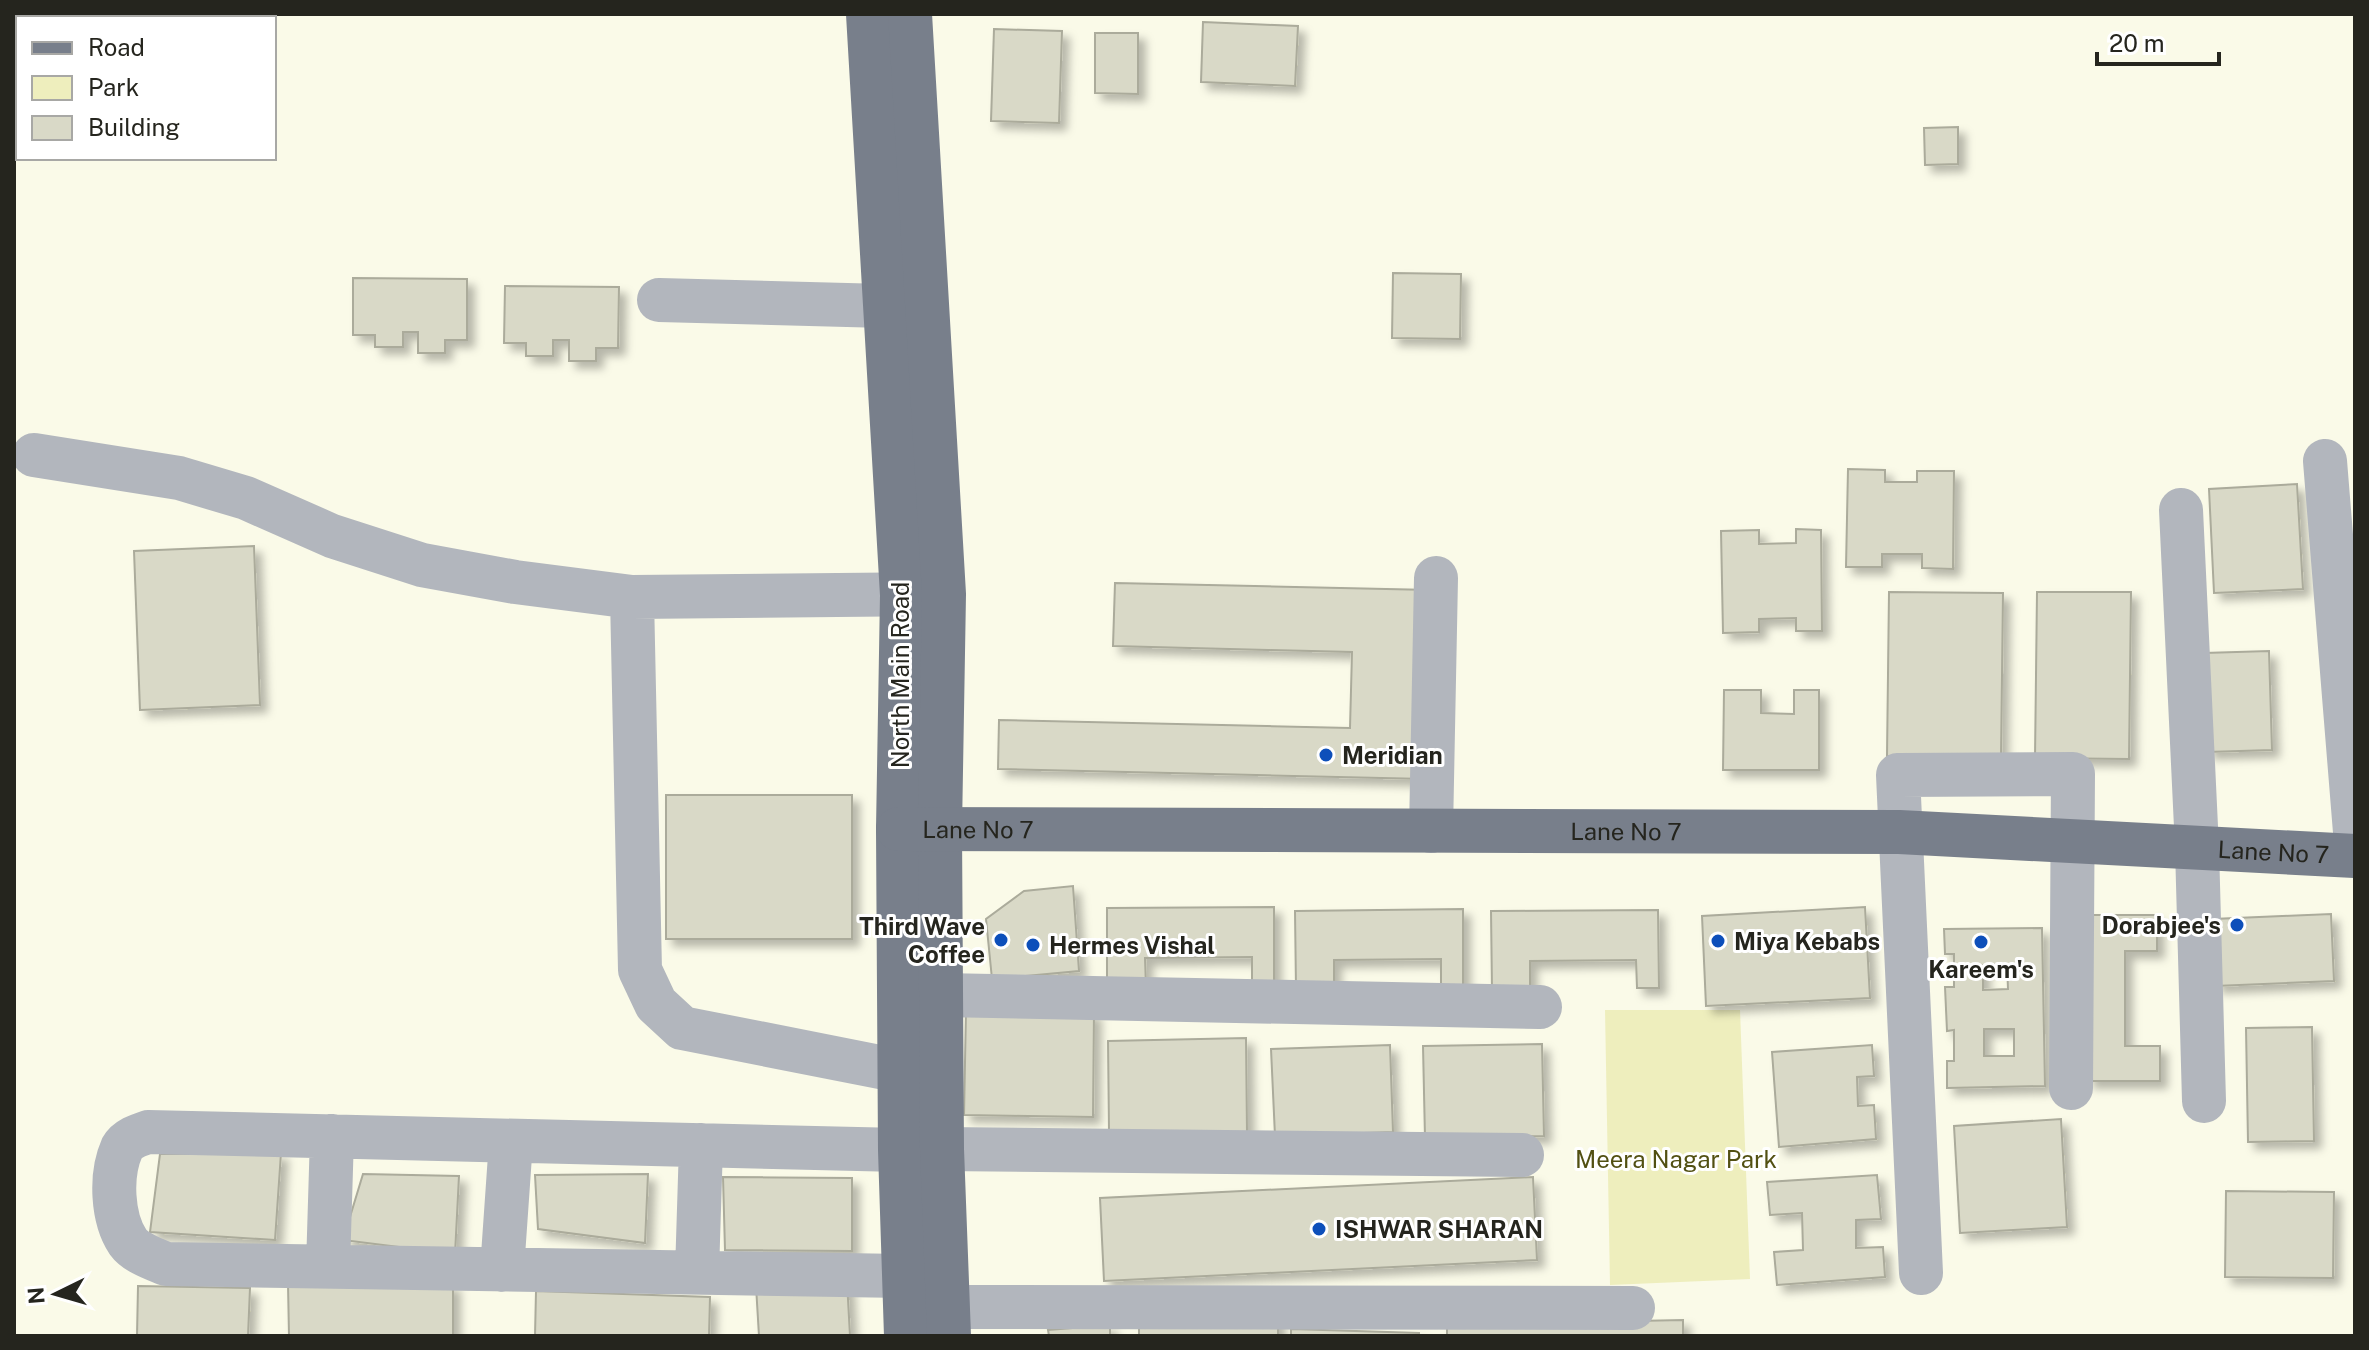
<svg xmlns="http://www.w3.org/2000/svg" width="2369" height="1350" font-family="'Public Sans',sans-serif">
<defs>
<filter id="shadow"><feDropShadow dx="7" dy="7" stdDeviation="4" flood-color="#0004"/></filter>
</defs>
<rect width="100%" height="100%" fill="#fafae8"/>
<path fill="#eeeebd" d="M1605,1010H1740L1750,1279L1610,1285Z"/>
<path fill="#d9d9c7" stroke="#abab9b" stroke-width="2" fill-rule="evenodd" filter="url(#shadow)" d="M1203,22L1298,26L1295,86L1201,82Z
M994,29L1062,31L1059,123L991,121Z
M1095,33H1138V94L1095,93Z
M1958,127V164L1925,165L1924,128Z
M1393,273L1461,274L1460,339L1392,338Z
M353,278L467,279V340H445V353H418V332H403V347H375V335H353Z
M505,286L619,287L618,348H596V361H569V340H553V356H526V343H504Z
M1848,469L1885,470V482H1917V471H1954L1953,569L1922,568V554H1882V567H1846Z
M2297,484L2303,589L2214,593L2209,489Z
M1796,529L1821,530L1822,631H1796V618L1759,619V632L1723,633L1721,531L1759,530V544L1796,543Z
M254,546L260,705L140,710L134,551Z
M1115,583L1431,590L1426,779L998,769L999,720L1350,728L1352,652L1113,646Z
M1889,592L2003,593L2001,757L1887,756Z
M2037,592H2131L2129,759L2035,758Z
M2269,651L2272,750L2207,752L2204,653Z
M1724,690H1761V713L1794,714V690H1819V770H1723Z
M666,795H852V939H666Z
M1073,886L1079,971L992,979L986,919L1024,891Z
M1274,907V986H1252V957L1145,958L1146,987H1107V908Z
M1865,907L1870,998L1706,1006L1702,916Z
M1463,909V988H1441V959L1334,960V989H1296L1295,911Z
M1658,910L1659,988H1637L1636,960L1530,961V989L1492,990L1491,911Z
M2331,914L2334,981L2215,986L2213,919Z
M2088,915H2157V951H2125V1046H2160V1081H2087Z
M2042,928L2045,1086L1947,1088V1061H1954V1030L1947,1031L1945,987H1954V954H1945L1944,929ZM2007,964L2008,989L1983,990V965ZM1984,1029H2014V1056H1984Z
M966,1010L1094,1012L1093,1117L964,1115Z
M2312,1027L2314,1141L2248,1142L2246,1028Z
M1246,1038L1247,1132L1109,1133L1108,1041Z
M1542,1044L1544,1136L1425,1138L1423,1046Z
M1390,1045L1393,1132L1275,1136L1271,1049Z
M1872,1045L1874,1076L1857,1077L1858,1106L1874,1105L1876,1139L1779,1147L1772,1052Z
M2061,1119L2067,1227L1960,1233L1954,1126Z
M281,1153L275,1240L150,1232L160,1154Z
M363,1174L459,1176L455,1254L343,1240Z
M648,1174L645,1243L538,1229L535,1175Z
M1877,1175L1881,1219L1856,1220V1248L1883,1247L1885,1277L1777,1285L1774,1252L1803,1250L1802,1213L1770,1215L1767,1182Z
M723,1177L852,1178V1251L725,1250Z
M1533,1177L1537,1260L1104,1281L1100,1198Z
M2226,1191L2334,1192L2333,1278L2225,1277Z
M847,1281L850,1336H759L756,1286Z
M288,1284H453V1336H289Z
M138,1286L250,1288L248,1336H137Z
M536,1291L710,1297L709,1336H535Z
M1278,1316V1336H1139V1318Z
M1683,1320V1336H1447V1325Z
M1110,1325V1336H1049L1048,1330Z
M1291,1329L1419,1333V1336H1291Z"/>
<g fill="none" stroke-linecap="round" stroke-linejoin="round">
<path stroke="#b2b6bd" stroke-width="44" d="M659,300L885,306
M34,455L179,478L246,498L332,536L422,565L515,582L632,597L938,594
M2325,461L2355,832
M2181,510L2197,848L2204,1101
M632,597L640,970L656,1004L682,1028L900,1071
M1431,831L1436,578
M942,995L1540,1007
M942,1149L1522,1155
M900,1150L148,1132C139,1135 127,1139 122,1148C110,1175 112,1218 128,1242C136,1253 154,1259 166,1264L904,1276
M328,1267L332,1136
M502,1270L511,1141
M697,1273L701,1145
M1921,1273L1898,775L2073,774L2071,1088
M948,1307L1633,1308"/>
<g stroke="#787f8b" stroke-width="44">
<path d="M868,14L902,595L898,829L900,1150L906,1336"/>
<path d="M910,14L944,594L940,829L942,1149L949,1336"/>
<path id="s1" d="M898,829L1899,832L2355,856"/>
</g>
</g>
<g fill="#0d4fba" stroke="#fff" stroke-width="3">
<circle cx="1326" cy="755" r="8"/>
<circle cx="2237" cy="925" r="8"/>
<circle cx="1001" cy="940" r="8"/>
<circle cx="1718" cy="941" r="8"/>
<circle cx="1981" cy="942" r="8"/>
<circle cx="1033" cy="945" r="8"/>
<circle cx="1319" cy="1229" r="8"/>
</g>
<g text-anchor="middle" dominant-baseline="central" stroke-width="6" stroke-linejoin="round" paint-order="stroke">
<g font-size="24" fill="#25251e" stroke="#fff">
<text transform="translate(900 675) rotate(-90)">North Main Road</text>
<text stroke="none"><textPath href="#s1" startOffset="80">Lane No 7</textPath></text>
<text stroke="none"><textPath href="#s1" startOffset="728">Lane No 7</textPath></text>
<text stroke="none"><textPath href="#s1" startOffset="1376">Lane No 7</textPath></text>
</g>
<g font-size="24" font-weight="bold" fill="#25251e" stroke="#fff" text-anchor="start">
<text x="1342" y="755">Meridian</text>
<text x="2221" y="925" text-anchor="end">Dorabjee's</text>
<text x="985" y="926" text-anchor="end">Third Wave<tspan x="985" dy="28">Coffee</tspan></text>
<text x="1734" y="941">Miya Kebabs</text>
<text x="1049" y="945">Hermes Vishal</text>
<text x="1981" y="969" text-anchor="middle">Kareem's</text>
<text x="1335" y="1229">ISHWAR SHARAN</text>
</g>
<g font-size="24" fill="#525012" stroke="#fff">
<text x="1676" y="1159">Meera Nagar Park</text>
</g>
</g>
<rect width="2369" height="1350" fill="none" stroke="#25251e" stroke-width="32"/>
<rect x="16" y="16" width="260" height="144" fill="#ffffff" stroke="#a8a8a5" stroke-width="2"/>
<rect x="32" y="42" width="40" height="12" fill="#787f8b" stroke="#a8a8a5" stroke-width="2"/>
<text x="88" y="56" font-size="24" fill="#25251e">Road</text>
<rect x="32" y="76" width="40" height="24" fill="#eeeebd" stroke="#a8a8a5" stroke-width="2"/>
<text x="88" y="96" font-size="24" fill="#25251e">Park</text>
<rect x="32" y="116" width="40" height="24" fill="#d9d9c7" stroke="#a8a8a5" stroke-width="2"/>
<text x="88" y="136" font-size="24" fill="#25251e">Building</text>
<g transform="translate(56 1294) rotate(265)" stroke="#ffffff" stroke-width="6" paint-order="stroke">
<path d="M0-6L14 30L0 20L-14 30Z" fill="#25251e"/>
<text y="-12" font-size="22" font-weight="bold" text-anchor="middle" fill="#25251e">N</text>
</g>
<path d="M2097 52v12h122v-12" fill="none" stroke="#25251e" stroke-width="4"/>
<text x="2109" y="52" font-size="24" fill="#25251e" stroke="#ffffff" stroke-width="6" paint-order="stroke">20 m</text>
</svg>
